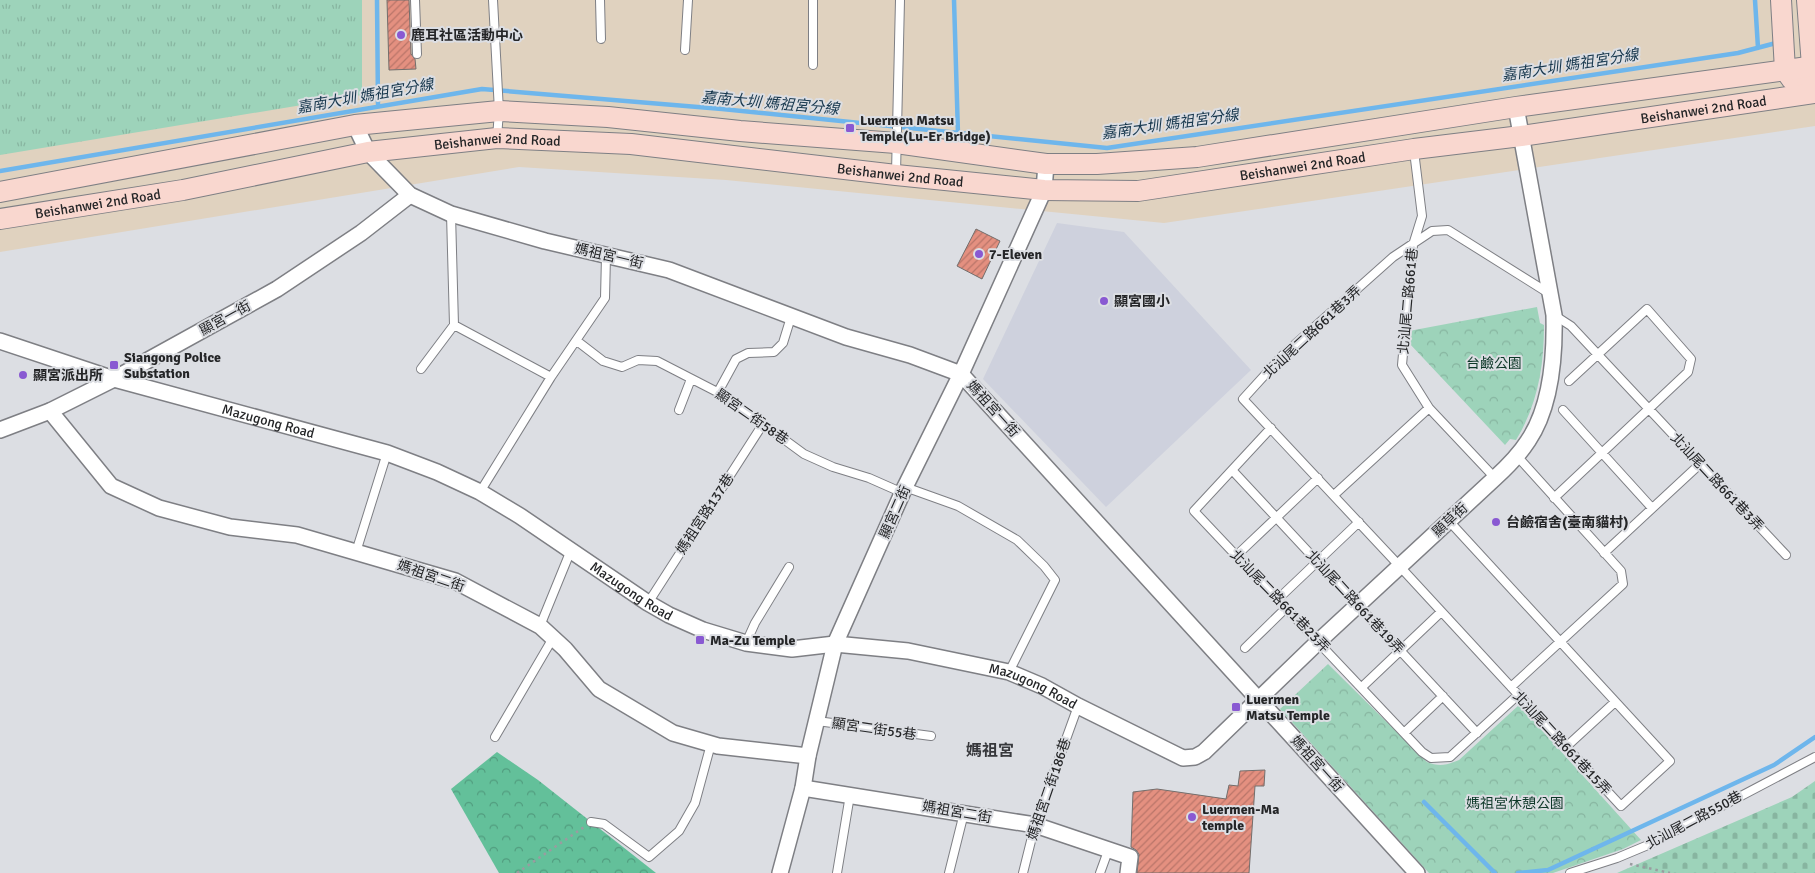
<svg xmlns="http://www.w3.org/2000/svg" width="1815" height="873" font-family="Signika,'Noto Sans TC',sans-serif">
<defs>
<pattern id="grass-tufts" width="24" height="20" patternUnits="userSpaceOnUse" patternTransform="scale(1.25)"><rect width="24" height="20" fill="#9dd3ba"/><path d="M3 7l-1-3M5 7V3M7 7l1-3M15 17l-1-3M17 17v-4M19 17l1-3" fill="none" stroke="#87b5a0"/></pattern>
<pattern id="forest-crowns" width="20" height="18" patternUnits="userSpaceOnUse" patternTransform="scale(1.25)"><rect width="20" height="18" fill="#63c09a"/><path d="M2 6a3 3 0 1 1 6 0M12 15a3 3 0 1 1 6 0" fill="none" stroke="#519c7e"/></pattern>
<pattern id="cemetery-stones" width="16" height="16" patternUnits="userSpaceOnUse" patternTransform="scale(1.25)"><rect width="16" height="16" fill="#9dd3ba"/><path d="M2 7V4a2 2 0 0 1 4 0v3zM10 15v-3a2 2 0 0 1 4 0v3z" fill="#87b5a0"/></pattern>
<pattern id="park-crowns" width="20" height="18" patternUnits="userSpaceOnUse" patternTransform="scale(1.25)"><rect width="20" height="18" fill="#9dd3ba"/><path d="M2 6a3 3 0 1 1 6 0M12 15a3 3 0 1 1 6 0" fill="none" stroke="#87b5a0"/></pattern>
<pattern id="building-hatch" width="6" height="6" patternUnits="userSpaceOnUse" patternTransform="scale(1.25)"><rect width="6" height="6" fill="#e49080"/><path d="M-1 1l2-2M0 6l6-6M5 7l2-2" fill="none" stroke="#b97569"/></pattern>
</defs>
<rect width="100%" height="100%" fill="#dcdee3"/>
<path fill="#ced1dd" d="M1057,223L1124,232L1251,370L1106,507L983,379Z"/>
<path fill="#e0d2bf" d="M0,0H1815V126L1164,223L726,180L519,167L0,252Z"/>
<path fill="url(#grass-tufts)" d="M0,0H362V95L0,155Z"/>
<path fill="url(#forest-crowns)" d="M497,752L538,780L656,873H499L451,789Z"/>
<path fill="url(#cemetery-stones)" d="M1815,781V873H1617L1792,797Z"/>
<path fill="url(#park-crowns)" d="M1537,307L1540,323L1544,325C1544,366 1538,404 1516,440L1510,439L1505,445L1409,343V331Z
M1328,664L1427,762C1439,767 1447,765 1459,760L1519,705L1641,840L1623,849L1553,873H1429L1280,709Z"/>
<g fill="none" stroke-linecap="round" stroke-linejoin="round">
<path stroke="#6eb6ec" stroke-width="4.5" d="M377,0L378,106
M954,0L958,134
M1755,0L1758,48
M0,171L482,89L722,109L1107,148L1738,53L1776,43
M1424,802L1495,873
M1518,873L1548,870L1774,765L1815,737"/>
</g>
<path fill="url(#building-hatch)" stroke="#736e6c" d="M387,0H409L411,54L415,59L416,69L389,70Z
M976,229L1000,241L982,279L957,266Z
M1265,770L1264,786H1255L1249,873H1137L1139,854L1136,850L1131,847L1133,792L1157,789L1226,799L1229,785L1238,786L1240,771Z"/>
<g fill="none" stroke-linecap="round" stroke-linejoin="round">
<defs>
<path id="lane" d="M415,0L417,54
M493,0L499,111L497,138
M600,0L601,39
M813,0V65
M685,50L688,0
M896,173L900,0
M451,214L454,325L551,377
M1554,315L1571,326L1786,555
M577,341L603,361L622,367L638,360L657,361L725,396L804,454L833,467L869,478L903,493
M421,369L454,325
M718,392L736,359L748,353L774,352L783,343L791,317
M1429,408L1495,478
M679,410L691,379
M1563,410L1652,508
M1271,428L1194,511L1422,752L1431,758L1450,757L1518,695
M1232,470L1477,733
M905,487L958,506L1017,540L1044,566L1055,580L1009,672
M480,492L551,377L605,298L606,256
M1334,495L1429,408L1402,365L1413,245L1422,216L1414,151
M1554,498L1688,372L1691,359L1647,309L1569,381
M1449,521L1670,761L1621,806L1392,558L1243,399L1283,355L1393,257L1432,231L1448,230L1550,294
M356,552L387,453
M1604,553L1700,464
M1237,555L1318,478
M1278,599L1359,522
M648,603L763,424
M540,626L571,550
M746,643L755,623L789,567
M1245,648L1286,608
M1362,687L1441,612
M1511,687L1623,584L1621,571L1517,456
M817,721L931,736
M1404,733L1443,696
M495,737L553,638
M1566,747L1615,702
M591,822L604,824L649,857L679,831L695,803L711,744
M837,873L850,795
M949,873L964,813
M1023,873L1035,825L1078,706
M1100,873L1108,851
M1570,873L1617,858L1648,845L1815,757"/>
<g id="street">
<path d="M355,125L368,152L410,195L451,214L545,241L669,270L846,337L910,355L961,374L1417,873"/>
<path id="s1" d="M0,341L114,379L387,453L437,472L480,492L520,516L648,603L669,615L703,630L746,643L792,649L835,644L908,651L1009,672L1042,686L1078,706L1183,758L1195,757L1204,752L1319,641L1495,478C1507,467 1519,455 1528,441C1551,407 1555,355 1554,315L1516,107"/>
<path d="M50,411L111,486L159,508L230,527L297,535L455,581L540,626L565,649L599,689L673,733L718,746L808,756"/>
<path d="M0,430L50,411L114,379L277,289L361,233L410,195"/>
<path d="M803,788L1035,825L1130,857L1128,873"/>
<path d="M780,873L803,788L808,756L835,644L905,487L961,374L1044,190L1046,164"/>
</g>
<g id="secondary">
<path d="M1781,0L1785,70L1792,80"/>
<path d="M1807,0L1812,66L1807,79"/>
<path d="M0,192L355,125L499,111L608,117L740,131L896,143L1046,164H1097L1197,157L1516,107L1815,66"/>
<path id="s2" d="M0,219L183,190L368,152L497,138L631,144L896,175L1044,190L1138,191L1414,149L1521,136L1815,93"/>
</g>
</defs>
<use href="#lane" stroke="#7e7f84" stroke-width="10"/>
<use href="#street" stroke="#7e7f84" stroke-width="18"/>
<use href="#secondary" stroke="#7e7f84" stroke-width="22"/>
<path stroke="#9a9ca0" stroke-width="2.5" stroke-dasharray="2.5 4" stroke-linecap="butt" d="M1630,864L1670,873
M517,873L584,827"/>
<use href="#lane" stroke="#fff" stroke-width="8"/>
<use href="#street" stroke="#fff" stroke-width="15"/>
<use href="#secondary" stroke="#f9d7cf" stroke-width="20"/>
</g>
<g fill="#8959d2" stroke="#dcdee3" stroke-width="2">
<circle cx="401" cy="35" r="5"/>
<rect x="845" y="123" width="10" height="10" rx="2.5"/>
<circle cx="979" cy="254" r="5"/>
<circle cx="1104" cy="301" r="5"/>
<rect x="109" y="360" width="10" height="10" rx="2.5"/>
<circle cx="23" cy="375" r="5"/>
<circle cx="1496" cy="522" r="5"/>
<rect x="695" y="635" width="10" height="10" rx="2.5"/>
<rect x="1231" y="702" width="10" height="10" rx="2.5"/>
<circle cx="1192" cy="817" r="5"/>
</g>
<g text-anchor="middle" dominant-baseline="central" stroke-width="4" stroke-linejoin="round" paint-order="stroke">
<g font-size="14" font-weight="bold" fill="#242527" stroke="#dcdee3" text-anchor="start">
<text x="411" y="35">鹿耳社區活動中心</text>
<text x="860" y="120">Luermen Matsu<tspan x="860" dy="16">Temple(Lu-Er Bridge)</tspan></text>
<text x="989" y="254">7-Eleven</text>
<text x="1114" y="301">顯宮國小</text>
<text x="124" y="357">Siangong Police<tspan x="124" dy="16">Substation</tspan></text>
<text x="33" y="375">顯宮派出所</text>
<text x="1506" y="522">台鹼宿舍(臺南貓村)</text>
<text x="710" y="640">Ma-Zu Temple</text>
<text x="1246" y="699">Luermen<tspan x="1246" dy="16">Matsu Temple</tspan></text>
<text x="1202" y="809">Luermen-Ma<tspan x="1202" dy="16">temple</tspan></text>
</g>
<g font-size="14" fill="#242527" stroke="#dcdee3">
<text stroke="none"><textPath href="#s2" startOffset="1719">Beishanwei 2nd Road</textPath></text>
<text stroke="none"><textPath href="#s2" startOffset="504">Beishanwei 2nd Road</textPath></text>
<text stroke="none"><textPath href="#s2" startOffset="1314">Beishanwei 2nd Road</textPath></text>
<text stroke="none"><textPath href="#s2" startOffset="909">Beishanwei 2nd Road</textPath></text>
<text stroke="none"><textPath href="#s2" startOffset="99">Beishanwei 2nd Road</textPath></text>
<text transform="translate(609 256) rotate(13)">媽祖宮一街</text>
<text transform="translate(1408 301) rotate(-85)">北汕尾二路661巷</text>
<text transform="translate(225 318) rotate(-29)">顯宮一街</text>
<text transform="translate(1312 332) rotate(-43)">北汕尾二路661巷3弄</text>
<text transform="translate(993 409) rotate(48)">媽祖宮一街</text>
<text transform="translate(752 417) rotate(35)">顯宮二街58巷</text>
<text stroke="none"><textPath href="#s1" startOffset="280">Mazugong Road</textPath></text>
<text transform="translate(1717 482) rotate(47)">北汕尾二路661巷3弄</text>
<text transform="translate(895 512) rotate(-66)">顯宮二街</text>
<text transform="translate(705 514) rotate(-57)">媽祖宮路137巷</text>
<text transform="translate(1450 520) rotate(-43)">顯草街</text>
<text transform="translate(431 576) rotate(19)">媽祖宮二街</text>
<text stroke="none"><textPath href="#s1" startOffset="685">Mazugong Road</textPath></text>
<text transform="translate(1280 601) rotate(46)">北汕尾二路661巷23弄</text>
<text transform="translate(1355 602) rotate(47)">北汕尾二路661巷19弄</text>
<text stroke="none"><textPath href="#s1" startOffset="1105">Mazugong Road</textPath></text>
<text transform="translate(874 729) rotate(8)">顯宮二街55巷</text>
<text transform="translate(1562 743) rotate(47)">北汕尾二路661巷15弄</text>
<text transform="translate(1317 764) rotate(48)">媽祖宮一街</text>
<text transform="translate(1049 789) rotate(-71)">媽祖宮二街186巷</text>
<text transform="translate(957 812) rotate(10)">媽祖宮二街</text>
<text transform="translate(1694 820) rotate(-28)">北汕尾二路550巷</text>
</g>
<g font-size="14" fill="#0d3828" stroke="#dcdee3">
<text x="1494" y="363">台鹼公園</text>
<text x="1515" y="803">媽祖宮休憩公園</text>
</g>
<g font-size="15" font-style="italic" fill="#18384e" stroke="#dcdee3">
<text transform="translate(1570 65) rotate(-9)">嘉南大圳 媽祖宮分線</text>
<text transform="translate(365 96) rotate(-10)">嘉南大圳 媽祖宮分線</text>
<text transform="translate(770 103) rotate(5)">嘉南大圳 媽祖宮分線</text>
<text transform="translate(1170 124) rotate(-8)">嘉南大圳 媽祖宮分線</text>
</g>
<g font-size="16" font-weight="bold" fill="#37383c" stroke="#dcdee3">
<text x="990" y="751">媽祖宮</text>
</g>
</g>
</svg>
